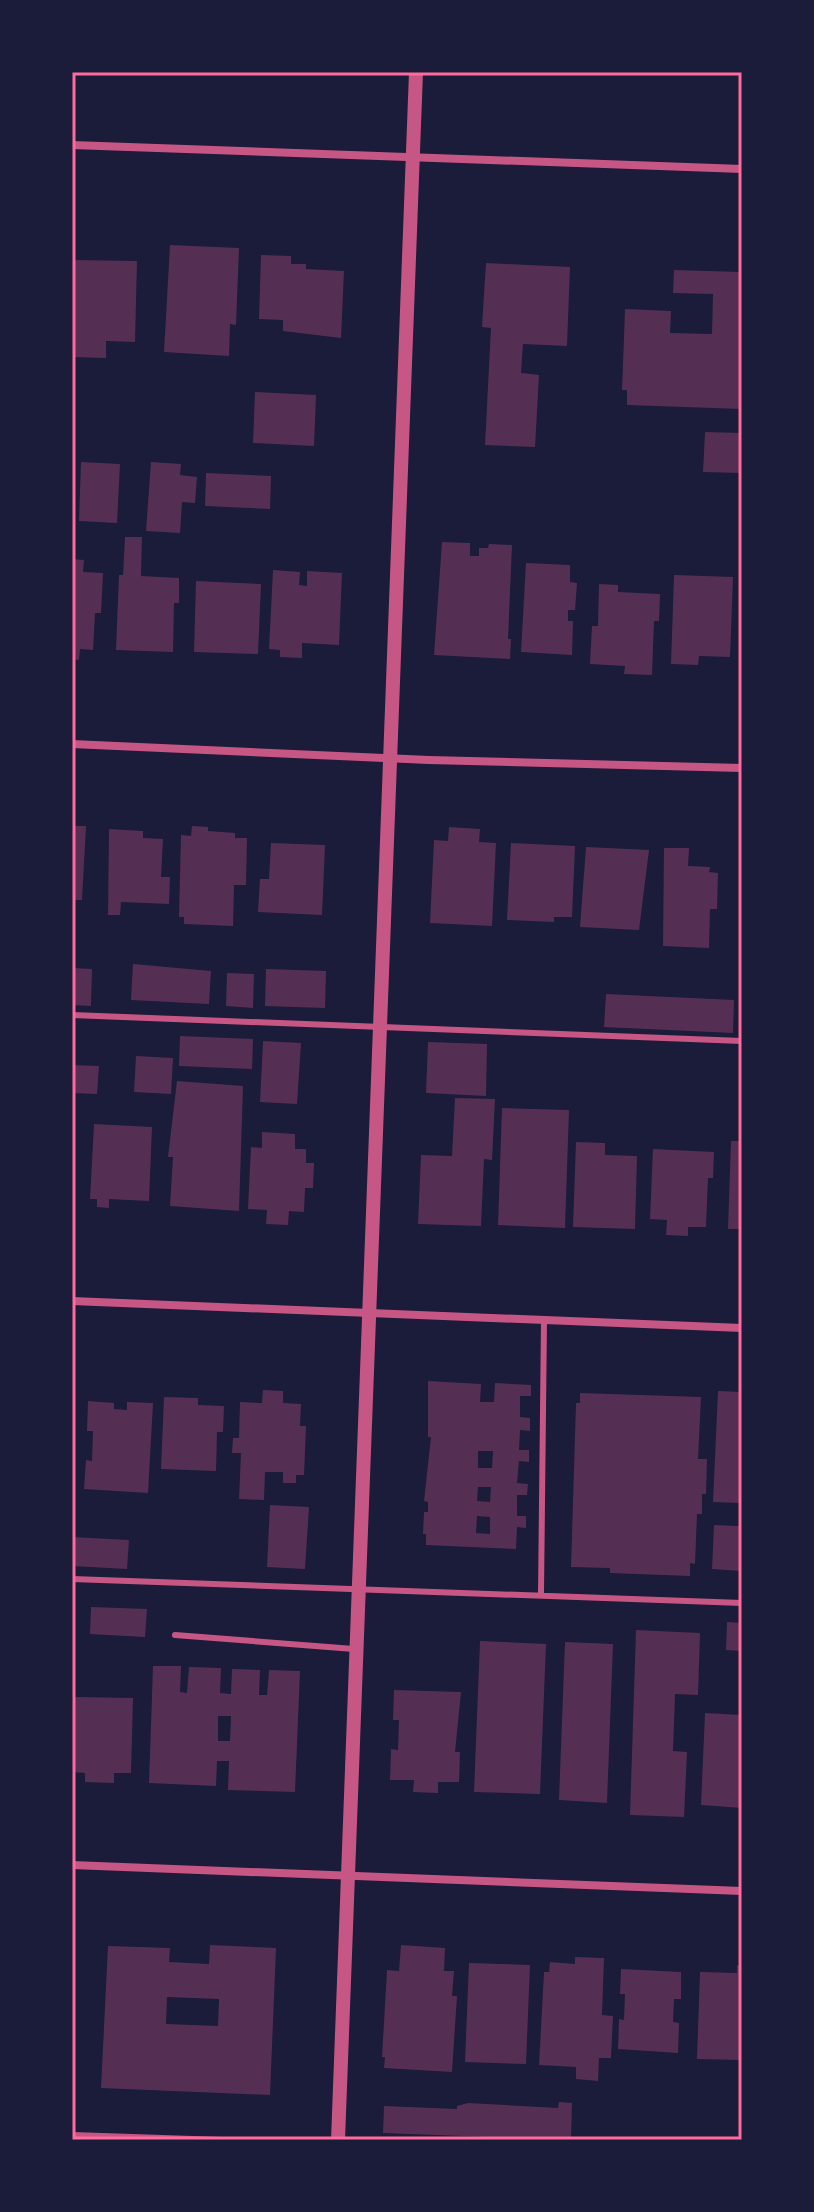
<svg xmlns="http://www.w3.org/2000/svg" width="814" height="2212" font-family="'Zilla Slab',serif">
<rect width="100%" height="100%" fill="#1b1b3a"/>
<path fill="#542f53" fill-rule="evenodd" d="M170,245L239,248L236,325L230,324L229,356L164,352Z
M261,255L291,256V264H306V269L344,271L341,338L283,331V320L259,319Z
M72,260L137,261L135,342L106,341V358L72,357Z
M486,263L570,267L567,346L523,344L521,373L539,375L535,447L485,445L491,328L482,327Z
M674,270L742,272V409L627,405V390H622L625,309L671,311L670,333L712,334L713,294L673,293Z
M255,392L316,395L314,446L253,443Z
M705,432L742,433V473L703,472Z
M81,462L120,464L117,523L79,521Z
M151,462L181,464L180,475L197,477L195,503L182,502L180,533L146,531Z
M206,473L271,476L270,509L205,506Z
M125,537H142L141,576L179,578V603H174L173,652L116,650L119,575H123Z
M442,542L470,543V556H479V548H488L489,544L512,545L508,639H511L510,659L434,655Z
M72,559L84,560L83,572L103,573L101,613H95L93,650L80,649L79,660L72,659Z
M526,563L570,565V582L577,583L575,610H568V621H573L572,655L521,652Z
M273,570L300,572L299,585L307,586V571L342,573L339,645L302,643V658L280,657V650L269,649Z
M674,575L733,577L730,657L699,656L698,665L671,664Z
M196,581L261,584L258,654L194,652Z
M599,584L618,585V592L660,594L659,621H654L652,675L624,674L625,666L590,664L592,626H598Z
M72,826H86L82,900H72Z
M192,826L208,827V831L235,833V838H247L246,885H234L233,926L184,924V917H179L181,835L191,836Z
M449,827L480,829L479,842L496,843L492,926L430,923L434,840L448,841Z
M109,829L143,831V838L163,839L161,877H170L169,904L121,902L120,915H108Z
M271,843L325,845L322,915L258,912L260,879H269Z
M511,843L575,846L572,917H554V922L507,920Z
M586,847L649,850L639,930L580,927Z
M664,848H689L688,866L710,867L709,872L718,873L717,909H710L709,948L663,946Z
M133,964L211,971L209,1004L131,1000Z
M72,968L92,969L91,1006L72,1005Z
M266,969L326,971L325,1008L265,1006Z
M227,973L254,974L253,1008L226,1006Z
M606,994L734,1000L733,1033L604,1027Z
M180,1036L253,1039L252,1069L179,1066Z
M263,1041L301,1043L297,1104L260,1102Z
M428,1042L487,1044L486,1096L426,1093Z
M136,1056L173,1058L171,1094L134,1092Z
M72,1065L99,1066L97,1094L72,1093Z
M177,1081L243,1086L239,1211L170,1206L173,1157H168Z
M455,1098L495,1099L492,1160L484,1159L481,1226L418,1224L421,1155L452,1156Z
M502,1108L569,1110L565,1228L498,1225Z
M94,1124L152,1127L149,1201L109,1199V1208L97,1207V1199H90Z
M262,1132L295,1134V1149H306V1163H314L313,1188H305L304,1212L289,1211L288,1225L266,1224L267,1210L248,1209L251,1147L262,1148Z
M731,1141H742V1229H728Z
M576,1142L605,1143V1155L637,1156L635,1229L573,1227Z
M653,1149L714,1152L713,1178H708L706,1227H688V1236L666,1235L667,1220L650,1219Z
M428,1381L481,1384L480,1402H494L495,1383L531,1385V1396H520V1417L530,1418V1431L520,1430L519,1450H529V1462L519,1461L517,1483L528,1484L527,1495H517V1516H526V1528L517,1527L516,1549L426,1545V1534H423L424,1512H428V1502L424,1501L431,1437H428ZM478,1451H493L492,1468H478ZM478,1487H491L490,1502L477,1501ZM477,1516L490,1517V1534L476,1533Z
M263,1390L283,1391V1403L301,1404L300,1426H306L304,1475H296V1483H283V1472H265L264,1500L239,1499L241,1453H232L233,1438H239L240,1402L262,1403Z
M718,1391L742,1392V1571L712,1569L714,1525L739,1526V1503L713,1502Z
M580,1393L701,1397L698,1459H707L706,1494H702V1514H697L695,1564L690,1563V1576L610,1573V1568L571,1567L576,1403H580Z
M164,1397L198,1398V1405L224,1406L223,1432H217L216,1471L161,1469Z
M88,1401L114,1403V1409L127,1410V1402L153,1403L148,1493L84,1489L86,1460L92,1461L93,1431H87Z
M270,1505L309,1507L305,1569L267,1567Z
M72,1537L129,1540L127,1569L72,1566Z
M91,1607L147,1609L145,1637L90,1634Z
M727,1622L742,1623V1651L726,1650Z
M636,1630L700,1633L698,1695L675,1694L673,1751L687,1752L684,1817L630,1815Z
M480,1641L546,1644L540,1794L474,1792Z
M565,1642L613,1644L607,1803L559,1800Z
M153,1666H181L180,1692L187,1693L189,1667L221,1668L220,1693L231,1694L232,1669L260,1670L259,1695H267L269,1670L300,1671L295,1792L228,1790L229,1761H217L216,1786L149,1783ZM218,1716H231L230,1741H218Z
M394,1690L461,1692L455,1752H460L459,1782H438V1793L413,1792L414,1780H390L391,1749L398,1750L399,1720H393Z
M74,1697L133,1698L131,1773H114V1783L85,1782V1773L72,1772Z
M705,1713L742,1715V1808L701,1805Z
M210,1945L276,1948L270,2095L101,2088L108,1946L170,1948L169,1962L209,1964ZM167,1997L219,1999L218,2026L166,2024Z
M401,1945L445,1948L444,1971H454L452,1996H457L452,2072L384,2068L385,2057H382L387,1970L399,1971Z
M575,1957L604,1958L602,2015L613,2016L611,2058H599L598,2081L576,2079V2067L539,2065L544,1972H549L550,1962L575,1964Z
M469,1963L530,1965L526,2064L465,2062Z
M737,1965L742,1966V2060L697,2059L700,1972L737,1973Z
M621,1969L681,1972V1999H674L673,2022L679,2023L678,2053L618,2049L619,2019L624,2020L625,1994H620Z
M559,2102L572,2103L571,2140L383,2133L384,2106L457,2109V2106L468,2103L558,2108Z"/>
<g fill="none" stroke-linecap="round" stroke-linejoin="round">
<path stroke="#c65784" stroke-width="6" d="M72,1015L742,1041
M72,1579L742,1603
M541,1594L544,1320
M175,1635L354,1649
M72,2135L223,2140"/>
<path stroke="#c65784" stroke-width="8" d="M72,145L742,169
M72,744L429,760L742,768
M72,1301L742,1328
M72,1865L742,1891"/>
<path stroke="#c65784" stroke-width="14" d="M338,2140L416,72"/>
</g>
<rect width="814" height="2212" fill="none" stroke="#1b1b3a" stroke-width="148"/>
<rect x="74" y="74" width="666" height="2064" fill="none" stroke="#ff6b9d" stroke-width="3"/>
</svg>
